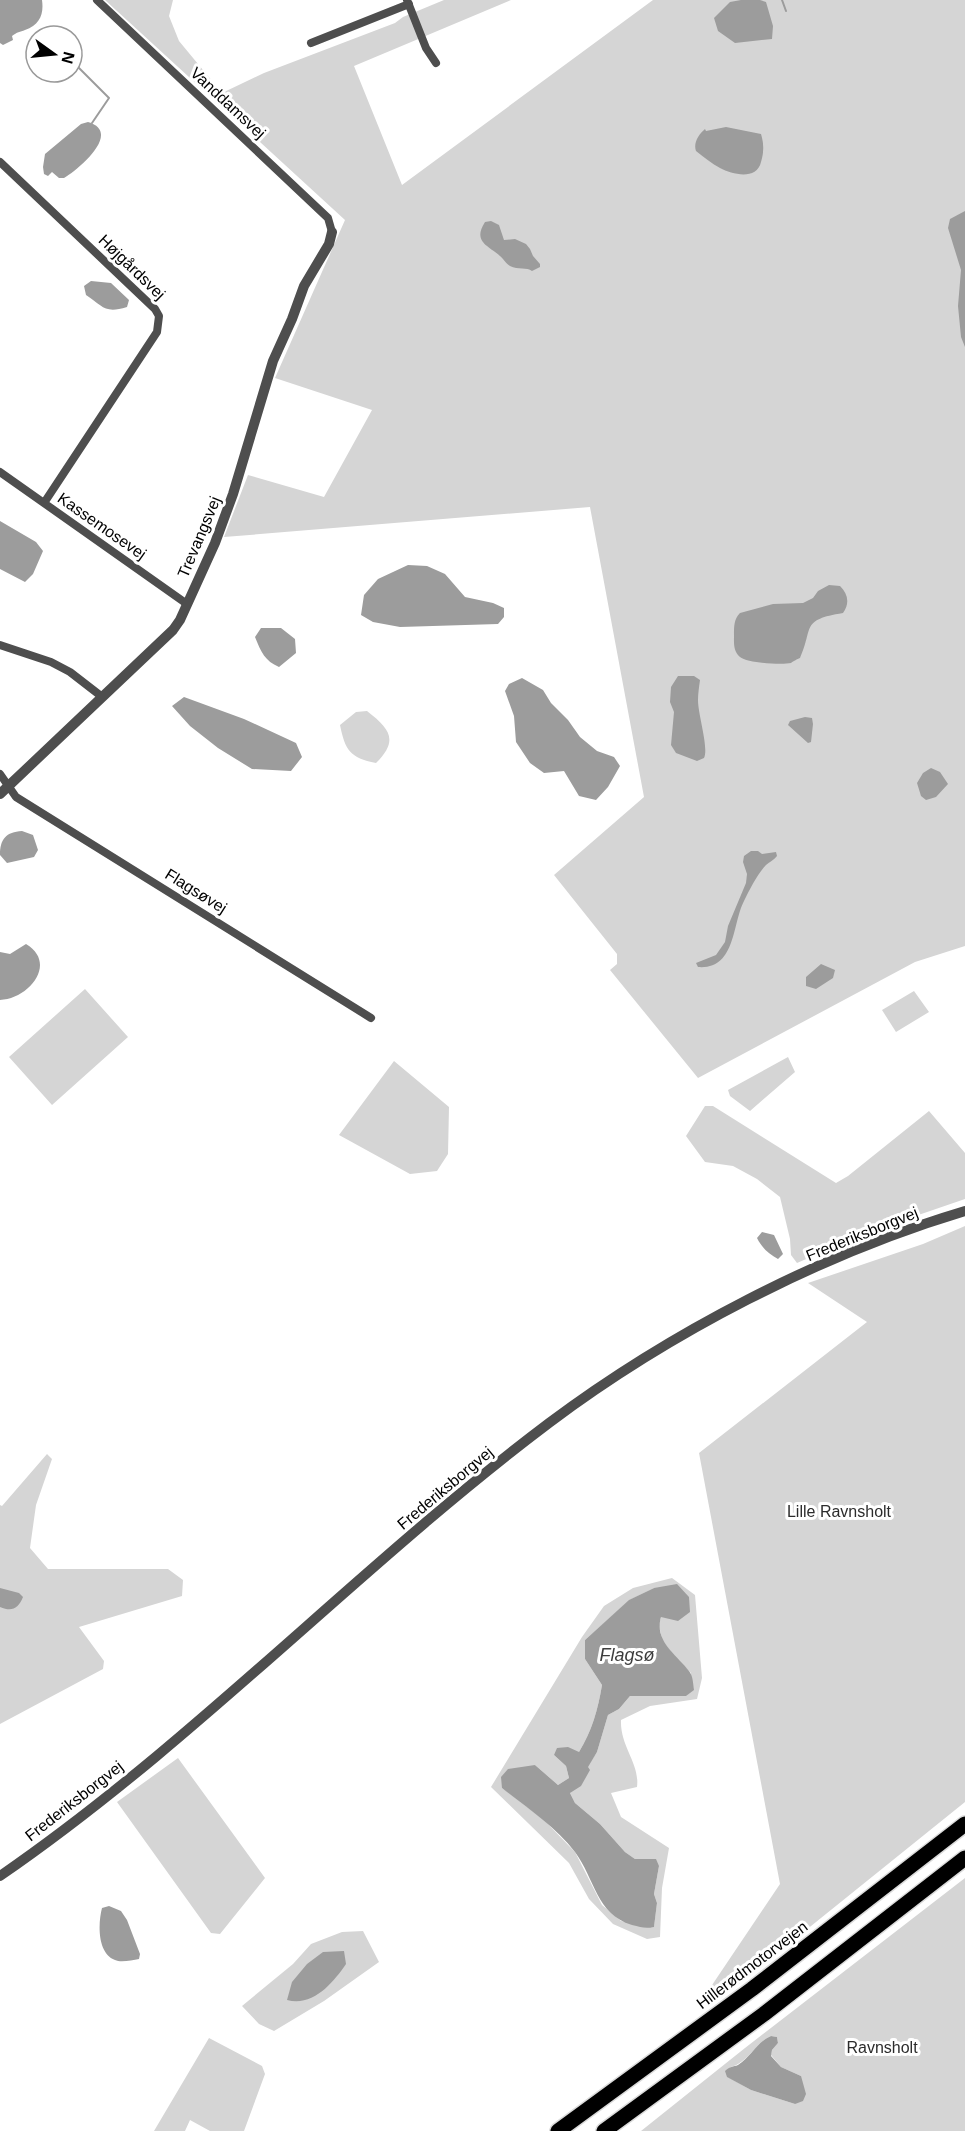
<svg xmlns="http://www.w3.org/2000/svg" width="965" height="2131" font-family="Helvetica,sans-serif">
<rect width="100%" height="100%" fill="#fff"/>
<path fill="#d5d5d5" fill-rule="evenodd" d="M105,0H173L169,16L179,41L222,93L264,73L395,23L403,17L444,0H511L354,66L402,185L653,0H965V946L915,962L698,1078L610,970L617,964V954L554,875L644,797L590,507L224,537L248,475L324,497L372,410L275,378L345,220Z
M367,711C390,729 399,740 376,763C350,758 345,750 340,725L356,712Z
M85,989L128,1037L52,1105L9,1057Z
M914,991L929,1012L896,1032L882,1010Z
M788,1057L795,1072L750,1111L730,1096L728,1090Z
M394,1061L449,1107L448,1154L437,1171L410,1174L339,1135Z
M705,1106H713L836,1183L848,1176L929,1111L965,1153V1199L866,1233L797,1263L791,1255L790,1239L780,1197L757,1179L733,1166L705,1162L686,1136Z
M965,1226V1802L719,2000L706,1994L780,1884L699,1453L867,1322L808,1283L923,1244Z
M47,1454L52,1459L36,1505L30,1548L48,1569H168L183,1580L182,1596L79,1627L104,1661L103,1669L0,1724V1505L2,1506Z
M672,1578L695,1595L702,1678L697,1699L650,1706L621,1720C620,1747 640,1763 637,1787L611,1793L621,1817L669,1848L662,1888L660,1937L647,1939L613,1924L589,1899L569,1863L491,1787L582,1637L604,1606L633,1588ZM654,1588L661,1617L659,1625L662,1639L673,1655L691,1673L686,1696H630L619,1709L608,1715L597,1752L570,1793L575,1803L600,1824L625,1852L635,1859L659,1866L654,1894L657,1903L654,1927L621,1921L602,1905L575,1852L544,1820L502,1788L535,1765L558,1785L569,1778L566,1766L554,1755L579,1752C592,1731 598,1709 602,1685L585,1659V1640L630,1600Z
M178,1758L265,1878L220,1934L211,1933L117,1802Z
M965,1878V2131H641L745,2048ZM771,2036L777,2037L778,2043L772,2050L771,2055L781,2067L801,2076L795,2104L751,2090L728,2077L726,2071C730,2066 733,2067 738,2064C751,2057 757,2042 771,2036Z
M363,1931L379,1962L324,2001L274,2031L259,2024L242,2006L293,1964L311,1944L342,1932Z
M209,2038L262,2066L265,2074L244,2131H210L190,2120L185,2131H154Z"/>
<path fill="#9c9c9c" d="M0,0H42C44,14 40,25 25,30C20,32 17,32 12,36L13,40L3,45L0,43Z
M741,0H760L766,2L773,26L772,39L735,43L718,31L714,18L730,2Z
M88,122C123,132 78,170 64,178H59L52,172L48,176L44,174L43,167L45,154L81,124Z
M726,127L761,134C764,144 764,152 761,162C757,180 733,175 720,168C712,164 704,157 696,151C693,143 699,134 705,129L706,131Z
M965,211V347L961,337L958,306L961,270L948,228L950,219Z
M491,221L499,225L504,240L515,239L526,244L530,249L533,256L540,264V267L532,271C527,267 518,270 510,266C505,263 504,259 500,256C489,246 472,242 485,222Z
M91,281L111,283L129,300L127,307C104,314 103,306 86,295L84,286Z
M0,521L36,542L43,551L33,574L25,582L0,569Z
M408,565L427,566L445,574L465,597L493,603L504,608V617L498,624L400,627L373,622L361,615L364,595L378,579Z
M829,585L840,586C848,594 850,603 843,613C800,620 814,627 800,658C799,658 792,662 791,663C782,665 747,663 740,657C733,651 734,643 734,635C734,626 734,619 740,613L773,604L803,603L813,598L818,591Z
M261,628H281L295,639L296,653L279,667C265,661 261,652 255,637Z
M678,676H694L700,680C699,687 698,694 698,700C698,715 709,748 704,758L697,761L676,753L671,745L674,712L670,702L671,687Z
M522,678L543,690L551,703L568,720L580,737L597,751L614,757L620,766L608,787L596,800L579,796L564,771L544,773L530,763L516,742L514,716L505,691L509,684Z
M184,697L244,719L296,743L302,757L291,771L252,769L218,748L190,726L172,706Z
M805,717L812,718L813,724L811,742L808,743L788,725L790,721Z
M931,768L940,772L948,784L936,797L926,800L921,796L917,783L923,773Z
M22,831L33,835L38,850L34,857L7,863L0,855C0,839 6,832 22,831Z
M751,851H758L762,854L776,852L777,856C774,860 769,862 766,865C757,875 750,889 744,901C732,924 736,970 698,967L696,963L716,955L725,942L728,926L746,883L747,874L743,862L744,856Z
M26,944C58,963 29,999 0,1000V952L10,954Z
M821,964L835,970L833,978L816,989L806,986V977Z
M762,1232L774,1235L783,1254L778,1259C769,1254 762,1248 757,1238Z
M677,1584L689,1597L690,1612L678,1621L661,1617C654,1641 676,1654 689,1671C693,1676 693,1683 694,1690L686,1696H630L619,1709L608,1715L597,1752L588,1767L590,1770L581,1786L570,1793L575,1803L600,1824L625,1852L635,1859H656L659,1866L654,1894L657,1903L654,1927C645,1929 641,1927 632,1925C596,1914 595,1879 575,1852C555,1826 527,1808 502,1788L501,1777L508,1769L535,1765L558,1785L569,1778L566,1766L554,1755L557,1748L568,1747L579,1752C592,1731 598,1709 602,1685L585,1659V1640L629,1600L654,1588Z
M0,1588L19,1593L23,1597C18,1609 12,1612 0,1607Z
M109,1906L121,1911L127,1920L140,1954L139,1959C132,1960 121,1963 115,1960C97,1953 98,1923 102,1908Z
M344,1951L346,1964C333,1983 313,2007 287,2000L292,1982L307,1964L323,1952Z
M771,2036L777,2037L778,2043L772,2050L771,2056L781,2067L801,2076L806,2094L803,2101L795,2104L751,2090L727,2077L725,2071C730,2066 733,2067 738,2065C751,2057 757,2042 771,2036Z"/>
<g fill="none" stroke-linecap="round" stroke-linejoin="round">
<path stroke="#9c9c9c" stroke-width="2" d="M782,0L786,11
M41,31L46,36
M72,61L109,98L92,123"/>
<defs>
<path id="motorway" d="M558,2131L752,1989L965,1824
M604,2131L764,2014L965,1858"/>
</defs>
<use href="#motorway" stroke="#dbdbdb" stroke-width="18"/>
<path stroke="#4e4e4e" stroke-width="8" d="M97,0L328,218L332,232
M407,0L426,48L436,63
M311,43L409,4
M0,162L155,309L159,316L157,332L44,503
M0,472L187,604
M0,645L51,662L70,672L101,696
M0,774L16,797L371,1018"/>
<path stroke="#4e4e4e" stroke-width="10" d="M0,794L173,630L180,620L215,543L233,494L273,361L292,319L304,286L329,244L332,232
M0,1876C196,1741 359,1566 549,1423C669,1333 821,1254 965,1211"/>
<use href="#motorway" stroke="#000" stroke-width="15"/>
</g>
<g text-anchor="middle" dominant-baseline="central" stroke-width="6" stroke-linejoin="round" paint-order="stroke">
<g font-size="16" fill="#000" stroke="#fff">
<text transform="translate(228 103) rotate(43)">Vanddamsvej</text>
<text transform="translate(132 267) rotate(44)">Højgårdsvej</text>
<text transform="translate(102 526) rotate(35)">Kassemosevej</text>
<text transform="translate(199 537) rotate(-67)">Trevangsvej</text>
<text transform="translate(196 891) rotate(32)">Flagsøvej</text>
<text transform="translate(862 1234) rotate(-22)">Frederiksborgvej</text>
<text transform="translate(445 1488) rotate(-40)">Frederiksborgvej</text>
<text transform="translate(74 1801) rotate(-38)">Frederiksborgvej</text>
<text transform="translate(752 1965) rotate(-37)">Hillerødmotorvejen</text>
</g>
<g font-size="16" fill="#2c2c2c" stroke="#fff">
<text x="839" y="1511">Lille Ravnsholt</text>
<text x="882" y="2047">Ravnsholt</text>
</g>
<g font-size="18" font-style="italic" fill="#3d3d3d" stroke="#fff">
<text x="627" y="1655">Flagsø</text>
</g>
</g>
<g transform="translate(54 54) rotate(105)"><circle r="28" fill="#ffffff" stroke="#999999" stroke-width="1.5"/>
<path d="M0-4.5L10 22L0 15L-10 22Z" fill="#000000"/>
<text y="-9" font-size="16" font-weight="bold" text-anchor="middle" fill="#000000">N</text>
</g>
</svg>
